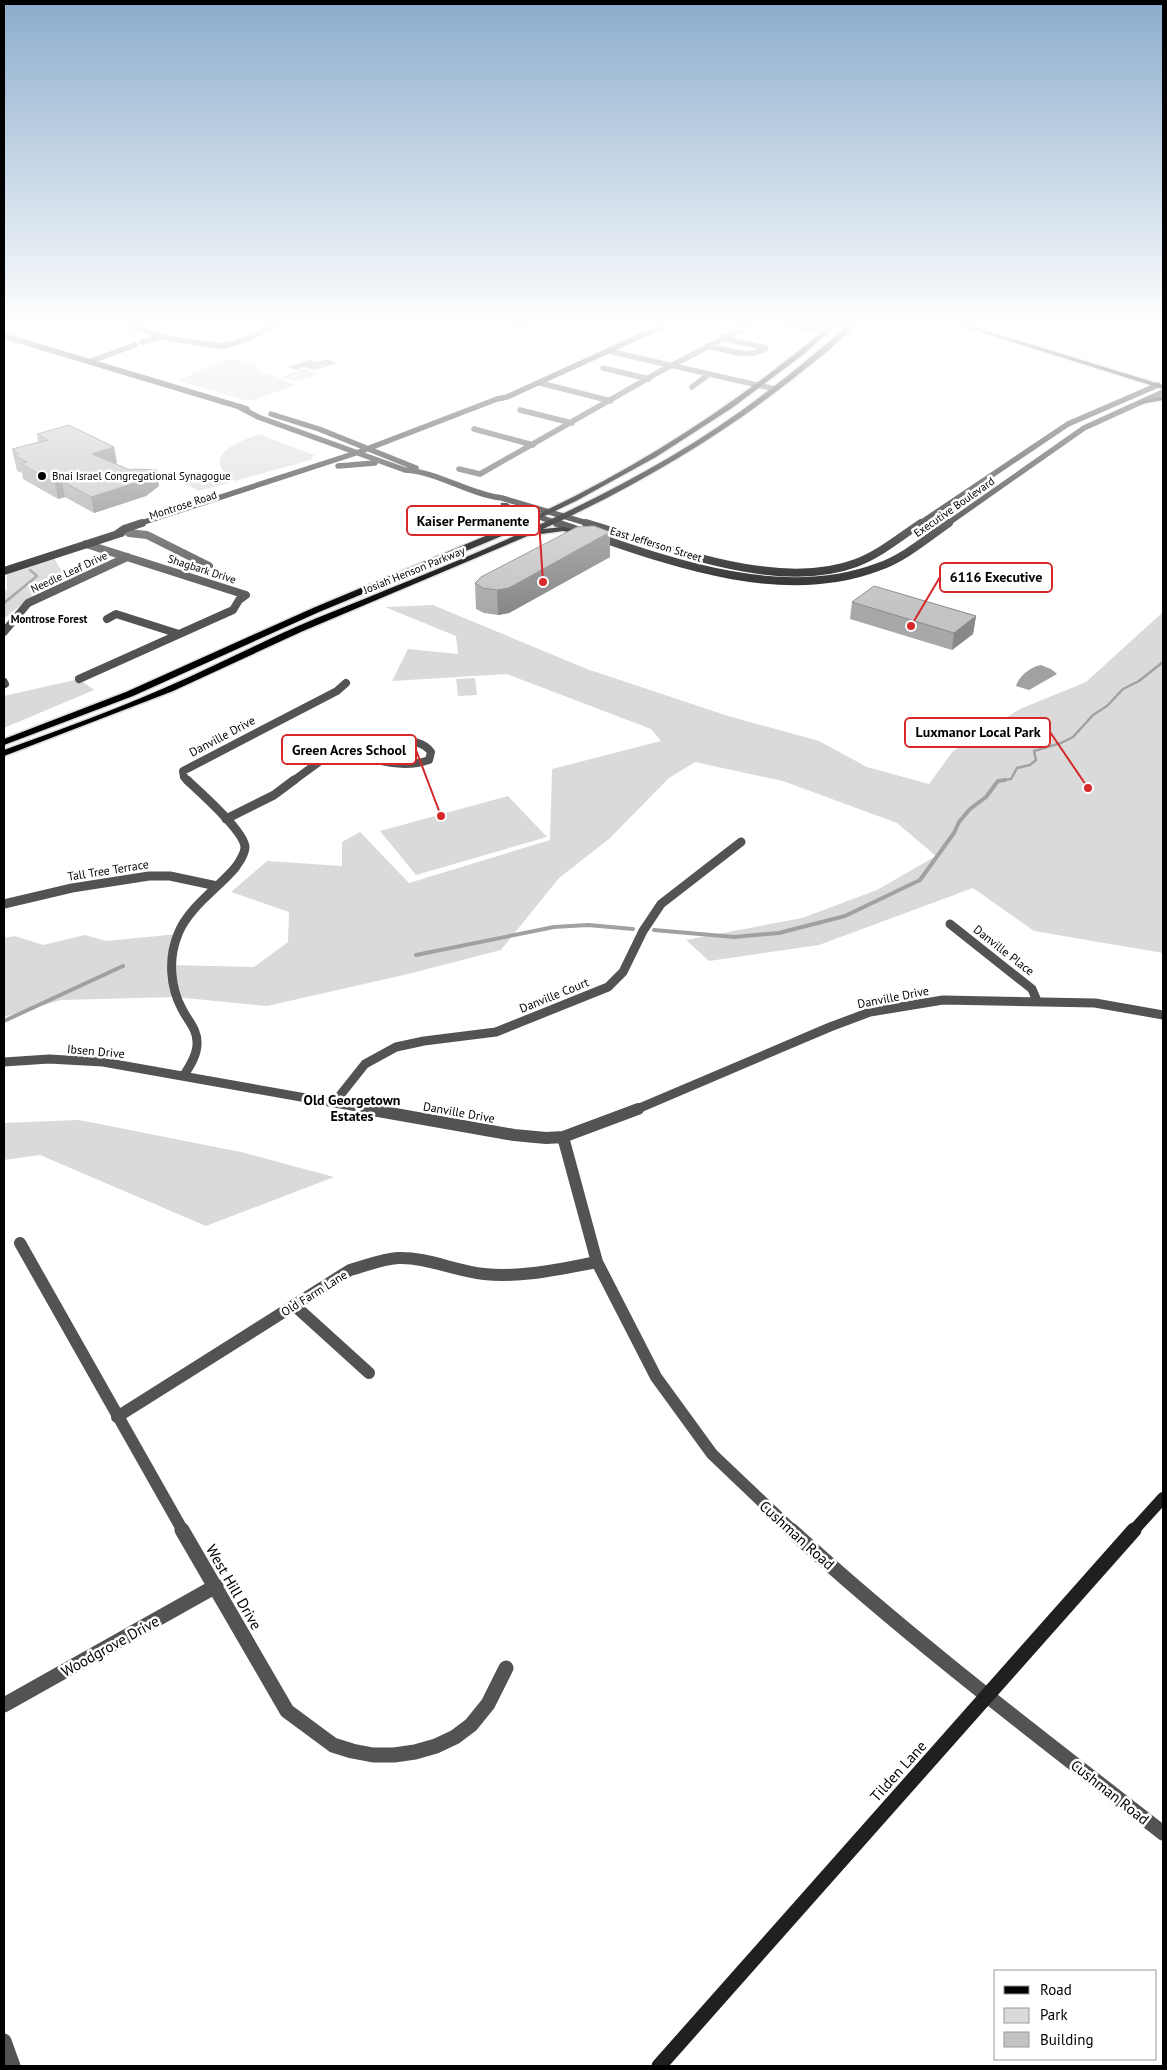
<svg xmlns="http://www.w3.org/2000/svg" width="1167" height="2070" font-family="'PT Sans',sans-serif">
<rect width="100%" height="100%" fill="#fff"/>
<path fill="#dadada" d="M232,358L259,366L257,369L296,385L254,400H244L177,380Z
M304,369L320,374L297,382L281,377Z
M259,434L314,455L310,460L235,481C199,457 235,443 259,434Z
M215,475L229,483L198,491L184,483Z
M52,554L66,579L34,594L4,619V593L7,589V570Z
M433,605L587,669L728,716L819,741L867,767L929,784L953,751L1020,709L1086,682L1163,612V953L1034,931L973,888L819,945L709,961L686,940L802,918L877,890L936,856L897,823L783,781L695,762L669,778L609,839L559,878L501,950L408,974L267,1006L175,997L61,1000L4,1017V1020V938L15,936L43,945L85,935L106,941L178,934L171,965L254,967L288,942L289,912L231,892L267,861L342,866V842L360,832L409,883L550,840L552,769L661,741L651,729L507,674L392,681L408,649L458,654L456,636L385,607Z
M475,678L477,695L458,696L456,679Z
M79,679L94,690L4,728V696Z
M508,796L547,837L416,875L380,831Z
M79,1120L241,1152L334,1177L206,1226L40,1155L4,1160V1123Z"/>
<path fill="#a1a1a1" d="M326,359L337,363L315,370L304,367L296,370L288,367L310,360L318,362Z
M1041,665L1051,669L1057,674L1029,690L1016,686C1019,676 1030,667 1041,665Z"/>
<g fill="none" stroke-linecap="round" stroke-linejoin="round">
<path stroke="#a1a1a1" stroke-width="2.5" d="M4,603L37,576L30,570
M998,781L1011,779L1017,768L1030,765L1036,760L1034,751L1061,743L1073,737L1093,715L1107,706L1123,689L1139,681L1163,662"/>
<path stroke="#a1a1a1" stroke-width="4" d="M654,930L734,937L779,933L845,916L920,880L954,833L959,822L970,809L986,797L998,781L1005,780
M416,955L554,927L588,925L633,929
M4,1021L123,966"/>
<defs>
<path id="primary" d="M832,323H839L804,354L732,408L656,457L576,501L509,533L319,612L133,696L4,745V739L126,692L313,608L512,525L517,518L501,507V503H507L524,515L523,521C635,470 739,403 832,323Z
M850,323H857C839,343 815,361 794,378C717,439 632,488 543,529L563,527L588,532V536L563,531L541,534L537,532L303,631L173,691L4,756V750C59,730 115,710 169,686C219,664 267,639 317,618C437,569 558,523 670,457C735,419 794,373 850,323Z
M952,323H961L1163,385V389Z
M1163,396V400L1141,404L1138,402Z"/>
</defs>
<use href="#primary" stroke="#dbdbdb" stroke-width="3"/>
<path stroke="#535353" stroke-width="5.5" d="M136,323L129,326L171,339L222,346L236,343L283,323
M502,323L523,325L532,323
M776,323L827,331
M967,327L979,323
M142,342L160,337
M707,346C724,349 751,360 766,348L722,338
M608,351L775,389
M91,361L135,345
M603,368L649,379
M540,383L611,401
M692,387L708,375
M520,410L572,423
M474,429L533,445
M459,469L480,474L659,372L754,323"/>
<path stroke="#535353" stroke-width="8" d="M129,533L147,535L209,566
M107,619L116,614L179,634
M4,632L28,603L127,557
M79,679L233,610L239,600L246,595L86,544
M4,682L5,684
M396,740C409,741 423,741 431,752L429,760C398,771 368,757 338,748L370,742Z
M188,781L184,777L183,771L337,691L346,683
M293,781L338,748"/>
<path stroke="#535353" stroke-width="9" d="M226,819L274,795L294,780
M4,904L72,888L149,876H170L217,886
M950,924L1032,989L1037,1001
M4,1062L49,1059L103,1062L374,1110
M184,1075C190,1066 197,1055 197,1044C198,1030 188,1021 182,1009C170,987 168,958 178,934C188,908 217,889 235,868C239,862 245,855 245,847C244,831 200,792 187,780
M334,1103L365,1064L396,1047L424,1041L496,1032L608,987L623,972L643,931L661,904L741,842
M635,1110L830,1027L870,1012L943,1000L1095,1003L1163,1015"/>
<path stroke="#535353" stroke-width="12" d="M367,1109L514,1135L546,1138L563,1137L638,1109
M563,1137L597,1262L656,1377L712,1454L793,1531
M20,1243L183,1531
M294,1305L369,1373
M117,1417L350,1270C366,1266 381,1259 398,1258C427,1257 455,1271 484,1274C522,1278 560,1269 597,1262"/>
<path stroke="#535353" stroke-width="15" d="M182,1530L287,1711L333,1745L352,1751L373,1755H394L415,1752L436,1746L455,1737L471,1725L488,1704L506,1668
M791,1530C909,1638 1037,1735 1163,1833
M4,1705L216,1586
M4,2041L13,2066"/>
<path stroke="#202020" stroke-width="5.5" d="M4,336L247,409
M241,408L258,417L405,470C439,472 468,494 502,498L590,524
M271,414L319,429L416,468
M338,466L375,463
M512,508L560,524
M138,524L359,452L497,399L507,397L669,323
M919,524L1068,424L1158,385
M947,524L1084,428L1163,392"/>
<path stroke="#202020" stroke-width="8" d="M557,523C655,556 775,606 878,567C904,558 926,539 949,523
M586,523C664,546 776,593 856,563C880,554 900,537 921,523
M117,534L124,529L142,523
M4,571L121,533"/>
<path stroke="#202020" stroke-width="12" d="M1133,1531L1163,1498"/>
<path stroke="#202020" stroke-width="15" d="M659,2066L1134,1530"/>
<use href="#primary" fill="#000" fill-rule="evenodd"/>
</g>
<path fill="#a8a8a8" d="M37,434L114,447L117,463H115L159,486L146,496L94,513L65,497L58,499L23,479L22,473L17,471L12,449L38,442Z
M610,532V557L509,613L498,615L484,613L476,609L475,583Z
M852,602L976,616L973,634L952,650L850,619Z"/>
<path fill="#888" d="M114,447L117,463L95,469L92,454Z
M157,470L159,486L146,496L94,513L91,497Z
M62,481L65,497L58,499L55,483Z
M610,532V557L509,613L498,615L497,590Z
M976,616L973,634L952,650L954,633Z"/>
<path fill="#c3c3c3" stroke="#888" d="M69,425L114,447L92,454L130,470L136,469L157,470L144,480L91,497L62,481L55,483L20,463L27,462L14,455L19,454L12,449L48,440L37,434Z
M594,526L610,532L509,588L497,590L483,588L475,583L481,577L577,527Z
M874,586L976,616L954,633L852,602Z"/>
<linearGradient id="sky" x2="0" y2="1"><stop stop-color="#8baccc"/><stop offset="0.53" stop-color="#fff"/><stop offset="1" stop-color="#fff" stop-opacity="0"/></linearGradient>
<rect width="1167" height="613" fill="url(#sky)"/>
<circle fill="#000" stroke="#fff" stroke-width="2" cx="42" cy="476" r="5"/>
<g text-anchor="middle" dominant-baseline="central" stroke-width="5" stroke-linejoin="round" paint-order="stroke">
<g font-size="11" fill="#000" stroke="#fff" text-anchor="start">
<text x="52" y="476">Bnai Israel Congregational Synagogue</text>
</g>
<g font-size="11" fill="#000" stroke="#fff">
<text transform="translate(183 505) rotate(-18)">Montrose Road</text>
<text transform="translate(954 507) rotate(-35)">Executive Boulevard</text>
<text transform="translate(656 544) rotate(17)">East Jefferson Street</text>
<text transform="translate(202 569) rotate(18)">Shagbark Drive</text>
<text transform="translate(414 570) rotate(-22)">Josiah Henson Parkway</text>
<text transform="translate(69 572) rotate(-25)">Needle Leaf Drive</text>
</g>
<g font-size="11" font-weight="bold" fill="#000" stroke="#fff">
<text x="49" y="619">Montrose Forest</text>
</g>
<g font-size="12" fill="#000" stroke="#fff">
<text transform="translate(222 736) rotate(-28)">Danville Drive</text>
<text transform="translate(108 870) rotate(-9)">Tall Tree Terrace</text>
<text transform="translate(1004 950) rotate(38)">Danville Place</text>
<text transform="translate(554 995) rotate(-22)">Danville Court</text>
<text transform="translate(893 997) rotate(-11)">Danville Drive</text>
<text transform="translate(96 1051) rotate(5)">Ibsen Drive</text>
<text transform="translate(459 1112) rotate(10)">Danville Drive</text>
<text transform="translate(314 1293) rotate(-32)">Old Farm Lane</text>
</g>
<g font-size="14" font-weight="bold" fill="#000" stroke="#fff">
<text x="352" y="1100">Old Georgetown<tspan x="352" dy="16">Estates</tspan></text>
</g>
<g font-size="15" fill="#000" stroke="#fff">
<text transform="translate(797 1535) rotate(42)">Cushman Road</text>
<text transform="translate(234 1587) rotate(60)">West Hill Drive</text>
<text transform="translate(110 1646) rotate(-29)">Woodgrove Drive</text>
<text transform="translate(898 1771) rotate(-48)">Tilden Lane</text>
<text transform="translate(1110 1792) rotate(38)">Cushman Road</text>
</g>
</g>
<path fill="none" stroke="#d62828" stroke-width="2" d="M543 582L539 521M911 626L940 577M1088 788L1050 732M441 816L416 750"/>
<g fill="#d62828" stroke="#fff" stroke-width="2">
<circle cx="543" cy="582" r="5"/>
<circle cx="911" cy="626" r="5"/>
<circle cx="1088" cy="788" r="5"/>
<circle cx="441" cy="816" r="5"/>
</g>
<g fill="#fff" stroke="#d62828" stroke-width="2">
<rect x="407" y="506" width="132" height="29" rx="5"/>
<rect x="940" y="563" width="112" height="29" rx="5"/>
<rect x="905" y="718" width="145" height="29" rx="5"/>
<rect x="282" y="735" width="134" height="29" rx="5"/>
</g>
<g font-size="14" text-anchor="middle" font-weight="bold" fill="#000">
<text x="473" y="526">Kaiser Permanente</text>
<text x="996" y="582">6116 Executive</text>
<text x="978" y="737">Luxmanor Local Park</text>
<text x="349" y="755">Green Acres School</text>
</g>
<rect width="1167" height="2070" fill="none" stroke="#000000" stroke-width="10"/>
<rect x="994" y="1970" width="162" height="90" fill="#ffffff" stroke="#999999"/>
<rect x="1004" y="1986" width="25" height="8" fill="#000000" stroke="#999999"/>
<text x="1040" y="1995" font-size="15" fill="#000000">Road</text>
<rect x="1004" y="2008" width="25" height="15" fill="#dadada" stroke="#999999"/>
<text x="1040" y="2020" font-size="15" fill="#000000">Park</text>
<rect x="1004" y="2032" width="25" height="15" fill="#c3c3c3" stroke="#999999"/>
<text x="1040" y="2045" font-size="15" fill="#000000">Building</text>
</svg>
